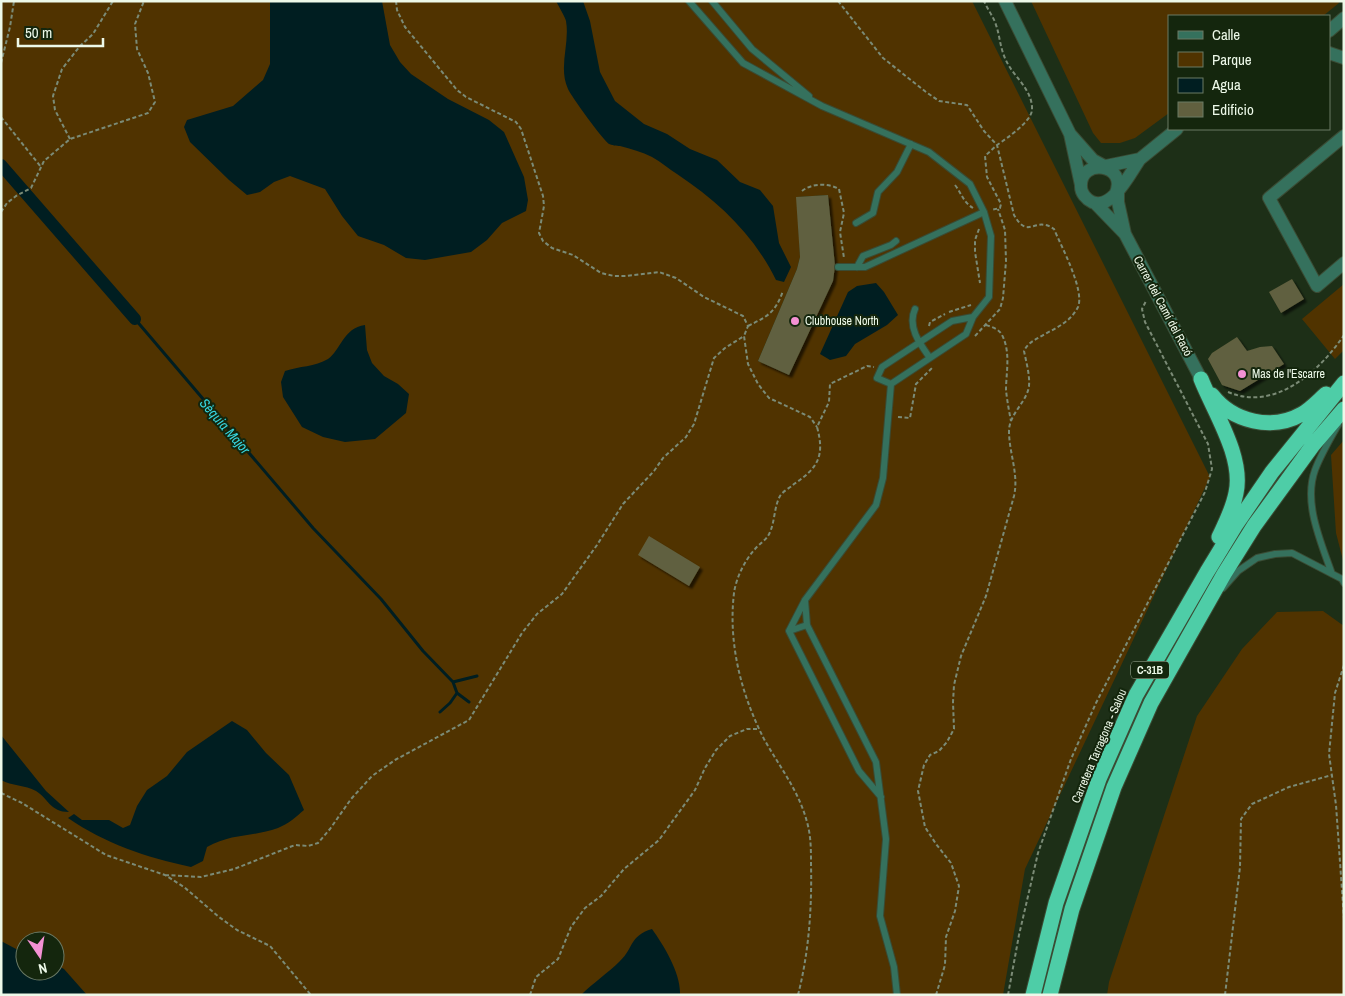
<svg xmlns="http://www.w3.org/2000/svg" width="1345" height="996" font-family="'Archivo Narrow',sans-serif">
<defs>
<filter id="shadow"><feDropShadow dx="3" dy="3" stdDeviation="1" flood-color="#0009"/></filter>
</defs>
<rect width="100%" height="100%" fill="#1d2f17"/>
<path fill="#503300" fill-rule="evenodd" d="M1,1H972L1210,477L1025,869L1003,995H1ZM828,195L835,266L833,281L789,375L758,361L797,269L800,257L797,197ZM25,941H55V971H25Z
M1031,1H1338L1339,3L1323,16H1169V113L1135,138L1120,143H1101L1093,133Z
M1344,284V350L1335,359L1302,319Z
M1344,440V564L1336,533L1331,455Z
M1323,611L1344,626V995H1107L1109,982L1197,716L1242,649L1277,612Z"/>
<path fill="#001e21" d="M270,1H382L390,45L400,62L411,74L448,99L489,120L504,132L524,177L528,200L526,211L502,223L487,240L471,252L425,260L406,258L384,245L358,236L342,216L325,189L290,176L274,182L260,192L247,195L229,180L190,142L184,127L187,120L233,106L263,80L270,64Z
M556,1H583L590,21L600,72L615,101L644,124L667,134L690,149L717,160L740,182L760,190L773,206L779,243L791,267L784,282L776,280C753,234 720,203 677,174C669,169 661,162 652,157C642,152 631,149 620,146C617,146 611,145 609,144C603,140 571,96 568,89C558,67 570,44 566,21C565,17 559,7 556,1Z
M876,283L884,292L898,315L887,325L855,344L846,356L830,360L820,354L848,292L857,286Z
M365,325L367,350L372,363L384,376L398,384L409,394L406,413L375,439L345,442L323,437L302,427L283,397L281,382L285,371C299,366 315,367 328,359C341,350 343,328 365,325Z
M232,721L247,730L266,753L289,775L304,810C296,817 288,824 278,828C254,837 232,833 207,847L203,861L191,867C145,857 106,844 68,818L74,814L82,820H109L123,828L130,825L137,806L147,790L167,776L187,752Z
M1,735L46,791L69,812C50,812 48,798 36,791C25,785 12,786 1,780Z
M652,929C664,946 681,973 680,995H581C593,983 608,973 620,961C634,948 629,936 652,929Z
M1,941L18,950L25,952V971H55V964L64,969L87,995H1Z"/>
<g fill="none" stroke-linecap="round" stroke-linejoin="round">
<path stroke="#001e21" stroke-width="3" d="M135,319L313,528L381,599L423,651L453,682L457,693L450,703L440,712
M453,682L477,676
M457,693L469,702"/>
<path stroke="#001e21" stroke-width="12" d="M1,165L135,319"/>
</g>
<path fill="#61603f" filter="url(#shadow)" d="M828,195L835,266L833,281L789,375L758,361L797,269L800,257L796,197Z
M1292,279L1304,299L1281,313L1269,292Z
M1237,337L1247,351L1260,347L1272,346L1284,364L1240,391L1222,385L1208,359L1212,353Z
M649,536L700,567L689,586L638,555Z"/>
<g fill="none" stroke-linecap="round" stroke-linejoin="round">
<defs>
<path id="lane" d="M689,1L743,63L822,106L929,152L970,184L984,212L991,236L989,297L973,317
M712,1L752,49L809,96
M856,223L873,213L878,192L897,172L911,144
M838,267H865L984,212
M857,267L863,256L891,245L896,241
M915,309C907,327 920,344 930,358
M973,317L966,334L891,384L877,378L882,367L952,321Z
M1332,574C1321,542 1303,503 1315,470C1321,454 1330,439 1338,425
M1223,588L1238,571L1257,558L1275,554L1292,553L1342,579L1344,583
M805,600L876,505L883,478L891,384
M789,631L807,625
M881,797L859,771L789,631L805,600L807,625L876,762L886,839L880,916L894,967L897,995"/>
<path id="street" d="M1005,1L1070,134
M1329,31L1344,18
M1329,53L1344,58
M1344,136L1269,198L1317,286L1344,263
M1140,159L1177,129
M1101,167L1140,159C1130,173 1112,211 1092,202C1086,199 1081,193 1081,187C1079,157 1130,163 1115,195
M1081,185L1070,134L1093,160L1106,167
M1095,203L1125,234L1118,202V188
M1125,234L1201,379"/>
<path id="highway" d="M1201,379C1214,412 1244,457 1236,493C1233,509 1226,522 1219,537
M1212,395C1233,422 1272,431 1302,414C1311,409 1319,400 1326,394
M1033,995L1056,903L1099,779L1136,695L1207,572L1235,526L1272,472L1344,383
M1050,995L1072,909L1114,787L1151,703L1224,574L1254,526L1313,445L1344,409"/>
</defs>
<use href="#lane" stroke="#3a4b34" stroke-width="8"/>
<use href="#street" stroke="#3a4b34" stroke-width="14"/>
<use href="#highway" stroke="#3a4b34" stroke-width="17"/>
<path stroke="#7b8b76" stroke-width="2" stroke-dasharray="4 2.5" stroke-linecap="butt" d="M396,1L397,10L405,27L457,90L466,97L516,122L521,129L543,196L544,206L539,233L543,241L552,248L573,255L601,273L614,276H626L659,272L676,278L704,297L743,316L748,326L744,336
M838,1L883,58L926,92L939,101L967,105L984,131L997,145C1007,138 1031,122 1032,110C1033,92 1017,79 1009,66C999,49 1001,38 995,22C992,15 987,8 984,1
M1,63L10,27L14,1
M1,117L41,167
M70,139L55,110L53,96L62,69L80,46L93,34L113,1
M955,185C962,194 963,202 973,208
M802,191C812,183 828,183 839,189L844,213L840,232L844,258
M1,212L7,203L16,196L31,188L44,161L70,139L148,113L155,102L148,73L137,49L135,24L144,1
M979,229L975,240V252L980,283
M949,312L971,305
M986,325C992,327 999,329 1002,335C1011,352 1006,373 1006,390C1007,400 1009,411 1011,421
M748,326C768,316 775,313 783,291
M929,326L930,322L945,314
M975,336L1000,309L1003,298L1006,261L1005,230L998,209
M1228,392C1275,412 1320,371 1344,335
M898,417L910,418L916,384L933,367
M1344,665L1335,693L1329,754L1336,805L1344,919
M1,793L22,803L106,855L165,875L184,887L219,917L237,930L270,946L311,995
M165,875L201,877L234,869L295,845L308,846L318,843L330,829L351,799L372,776L395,760L469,720L522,633L537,614L562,594L597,545L623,504L654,471L663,458L686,437L694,424L714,358L725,348L744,336L748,364L758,384L769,398L810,417L817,427
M530,995L536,977L558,959L571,927L585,908L601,896L624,869L659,840L695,790L705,768L716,750L730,736L747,729H759
M798,995C809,952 812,907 811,864C811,850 811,836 807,822C799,791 779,766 764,739C741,694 728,643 734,593C736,578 745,560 755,549C760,543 767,540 770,532C775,521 774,507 780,496C783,491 790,488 794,484C818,468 825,456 817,427L829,402L830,384L867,366L874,367
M936,995L945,965L946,937L955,911L959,886L951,863L936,844L925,827L918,791L924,765L930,755L939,751L947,742L954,729L953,702L954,685L961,656L986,596L1014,496C1019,474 1009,453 1009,431C1009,414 1027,402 1029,386C1030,375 1026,361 1024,351C1028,342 1037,339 1045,334C1058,327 1071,321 1078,307C1085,290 1061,246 1054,229C1034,215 1029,241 1014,215L997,145L985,156L987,177L1001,204L1000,208L991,210
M1008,995L1019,935L1038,853L1071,759L1096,703L1205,492L1212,469L1208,444L1145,322L1142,309L1146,301
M1225,995L1240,867L1241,819L1252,804L1289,787L1332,775"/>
<use href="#lane" stroke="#35715d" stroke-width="6"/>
<use href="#street" stroke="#35715d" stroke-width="12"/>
<use href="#highway" stroke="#4ecda7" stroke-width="15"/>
</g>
<g fill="#f491d4" stroke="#14260d" stroke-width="2">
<circle cx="795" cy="321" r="5"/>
<circle cx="1242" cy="374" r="5"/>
</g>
<g text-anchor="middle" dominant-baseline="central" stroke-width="4" stroke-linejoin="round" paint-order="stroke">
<rect fill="#14260d" stroke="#acbaa7" stroke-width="1" x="1131" y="661.5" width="38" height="17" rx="4"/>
<g font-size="11" font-weight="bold" fill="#edf9e9">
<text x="1150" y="670">C-31B</text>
</g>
<g font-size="12" fill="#edf9e9" stroke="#14260d">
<text transform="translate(1163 306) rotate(62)">Carrer del Camí del Racó</text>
<text transform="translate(1099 746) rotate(-67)">Carretera Tarragona - Salou</text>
</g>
<g font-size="12" fill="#edf9e9" stroke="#14260d" text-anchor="start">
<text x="805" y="321">Clubhouse North</text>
<text x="1252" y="374">Mas de l'Escarre</text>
</g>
<g font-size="14" font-style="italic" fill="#37d8e2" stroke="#14260d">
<text transform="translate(225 426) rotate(49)">Sèquia Major</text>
</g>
</g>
<rect width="1345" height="996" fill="none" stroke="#edf9e9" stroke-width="5"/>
<rect x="1168" y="15" width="162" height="115" fill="#14260d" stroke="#6b7a65"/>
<rect x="1178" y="31" width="25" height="8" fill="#35715d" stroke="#6b7a65"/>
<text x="1212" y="40" font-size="15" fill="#edf9e9">Calle</text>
<rect x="1178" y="52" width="25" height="15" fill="#503300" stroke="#6b7a65"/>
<text x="1212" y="65" font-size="15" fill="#edf9e9">Parque</text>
<rect x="1178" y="78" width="25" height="15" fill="#001e21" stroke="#6b7a65"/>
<text x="1212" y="90" font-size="15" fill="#edf9e9">Agua</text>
<rect x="1178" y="102" width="25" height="15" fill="#61603f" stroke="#6b7a65"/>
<text x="1212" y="115" font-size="15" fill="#edf9e9">Edificio</text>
<g transform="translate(40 956) rotate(167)"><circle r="24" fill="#14260d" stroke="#6b7a65"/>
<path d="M0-4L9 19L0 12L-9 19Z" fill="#f491d4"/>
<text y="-8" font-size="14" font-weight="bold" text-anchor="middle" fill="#edf9e9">N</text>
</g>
<path d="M18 38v8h85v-8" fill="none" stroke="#edf9e9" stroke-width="2.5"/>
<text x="25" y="38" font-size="15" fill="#edf9e9" stroke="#14260d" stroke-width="4" paint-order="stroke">50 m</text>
</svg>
